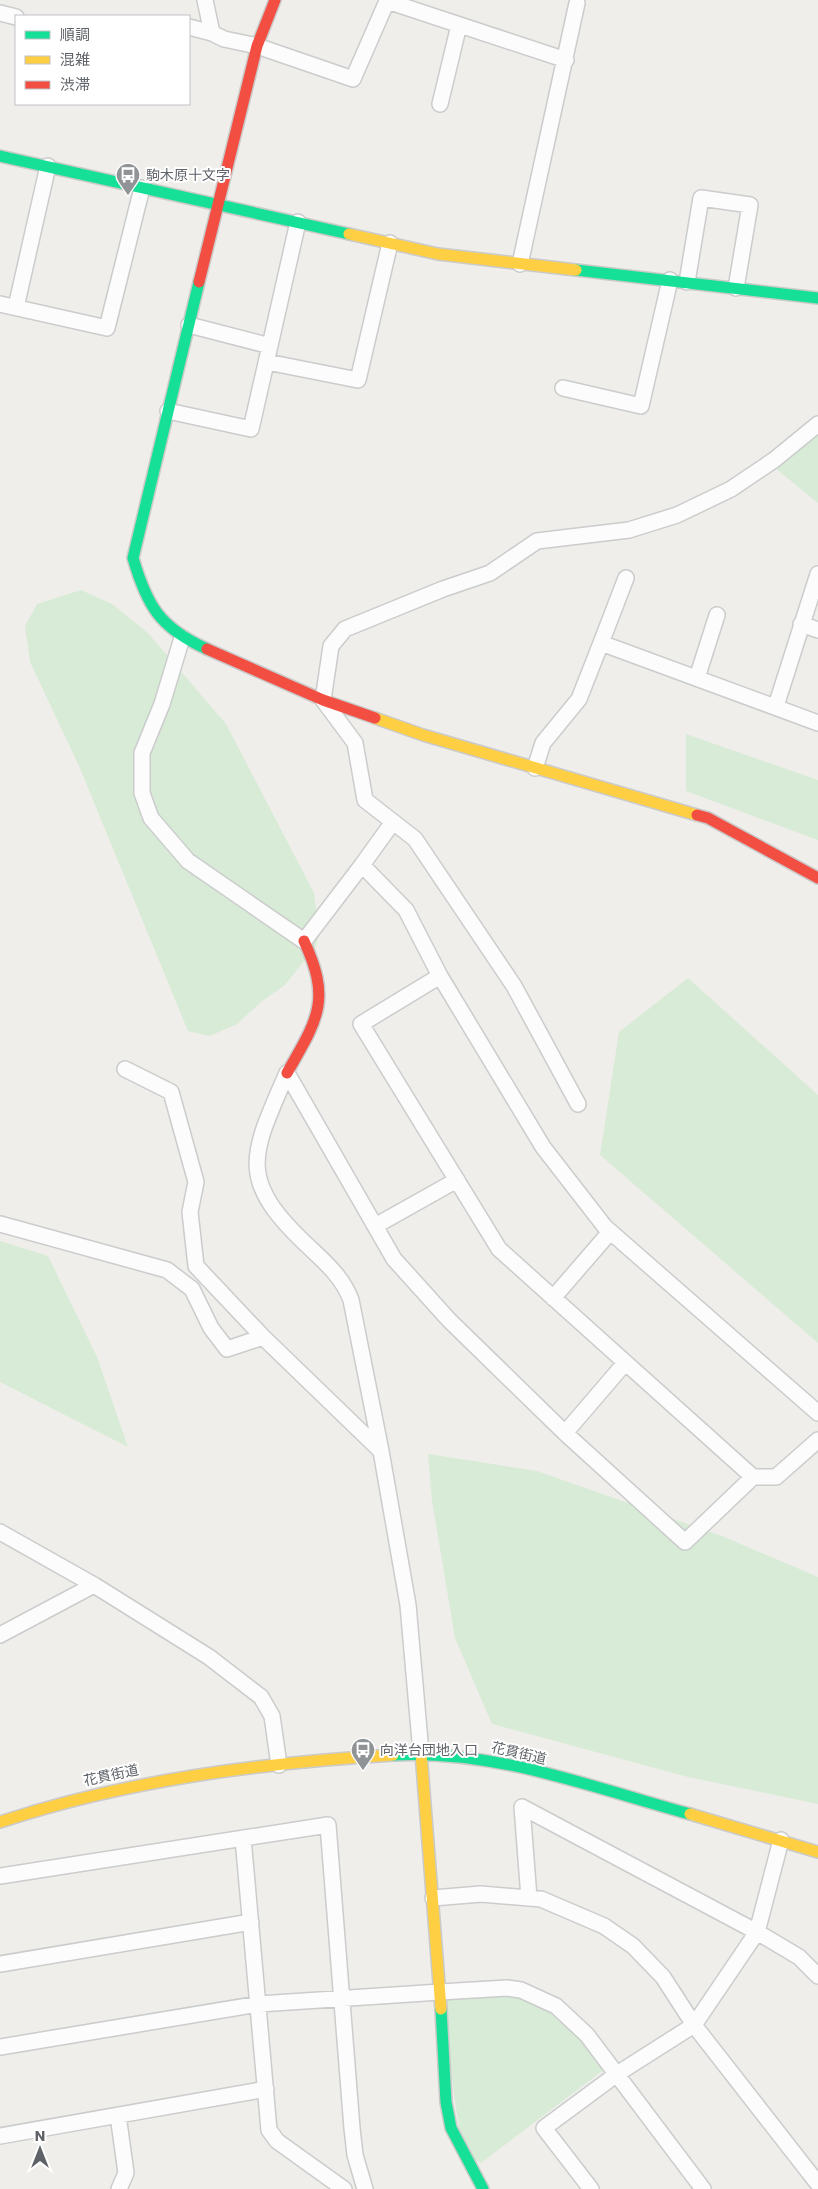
<svg xmlns="http://www.w3.org/2000/svg" width="818" height="2189" font-family="Poppins,'Noto Sans JP',sans-serif">
<rect width="100%" height="100%" fill="#efeeea"/>
<path fill="#d8ebd6" d="M818,426V503L774,467Z
M81,590L112,604L148,633L226,724L314,893L319,932L316,946L285,985L261,1002L237,1024L210,1036L188,1031L79,766L30,662L25,626L37,604Z
M686,734L818,780V840L686,791Z
M688,978L818,1095V1343L600,1155L619,1032Z
M0,1241L48,1256L97,1357L128,1447L0,1382Z
M428,1454L537,1471L722,1536L818,1577V1804L688,1777L492,1724L455,1638L432,1501Z
M477,1990L540,1998L610,2065L481,2163L462,2151L440,1992Z"/>
<g fill="none" stroke-linecap="round" stroke-linejoin="round">
<defs>
<path id="street" d="M205,0L212,33L224,39L257,46L353,79L387,1L566,60
M0,13L16,17
M189,27L212,33
M440,104L459,25
M520,264L577,3
M687,282L701,198L750,205L736,288
M0,304L107,328L142,188
M16,307L48,166
M189,325L270,346
M267,362L358,380L390,243
M563,388L641,406L670,280
M168,411L251,429L298,222
M801,624L818,630
M182,638L162,704L142,753V793L151,818L188,861L304,941L362,865L406,910L440,976L543,1147L605,1227L818,1413
M601,643L626,578
M697,678L717,615
M776,706L818,574
M535,768L543,743L579,699L601,643L818,723
M362,865L393,822
M440,976L361,1024L499,1249L753,1477
M125,1069L171,1092L196,1182L190,1212L196,1266L263,1337L381,1451
M287,1073L394,1259L449,1320L565,1433L685,1542L753,1477H776L818,1440
M287,1073C251,1156 236,1179 309,1247C326,1263 343,1278 351,1300L381,1451L408,1605L421,1753
M578,1104L514,986L415,839L365,800L355,743L323,700L331,646L345,629L443,589L490,573L537,541L629,530L677,515L731,489L774,460L818,424
M0,1224L167,1270L192,1289L211,1328L227,1349L263,1337
M375,1226L457,1180
M553,1298L610,1232
M565,1433L625,1363
M0,1532L94,1585L209,1657L261,1697L272,1716L279,1765
M0,1635L94,1585
M243,1838L269,2130L277,2141L344,2189
M781,1840L757,1932L799,1957L818,1976
M0,1876L328,1825L352,2128L355,2155L365,2189
M433,1898L481,1894L541,1899L604,1926L633,1946L663,1977L694,2025L818,2184
M529,1898L522,1807L757,1932L694,2025L617,2074L544,2128L591,2189
M0,1964L251,1922
M0,2047L259,2004L440,1992L507,1988L521,1990L556,2006L587,2035L703,2189
M118,2115L126,2173L119,2189
M0,2136L266,2089"/>
<path id="fast" d="M0,156L349,234
M576,270L818,298
M199,282L133,558C147,606 160,628 207,649
M393,1755C494,1749 594,1788 690,1814
M441,2009L446,2102L451,2128L483,2189"/>
<path id="slow" d="M349,234L438,254L576,270
M375,718L423,735L697,815
M421,1753L441,2009
M690,1814L818,1852
M0,1822C127,1780 260,1763 393,1755"/>
<path id="jam" d="M199,282L257,46L275,0
M207,649L323,700L375,718
M697,815L708,818L818,878
M287,1073C317,1020 332,1001 304,941"/>
</defs>
<use href="#street" stroke="#cbcccc" stroke-width="18"/>
<use href="#fast" stroke="#cacacb" stroke-width="14"/>
<use href="#slow" stroke="#cacacb" stroke-width="14"/>
<use href="#jam" stroke="#cacacb" stroke-width="14"/>
<use href="#street" stroke="#fdfcfc" stroke-width="15"/>
<use href="#fast" stroke="#16e098" stroke-width="11"/>
<use href="#slow" stroke="#ffcf43" stroke-width="11"/>
<use href="#jam" stroke="#f24e42" stroke-width="11"/>
</g>
<defs>
<symbol id="bus-pin" viewBox="-11 -11 22 30"><path d="M0 17L-7.5 6A9.5 9.5 0 1 1 7.5 6Z" fill="#919496" stroke="#fff"/><path d="M-5-6H5V4H4V6H2V4H-2V6H-4V4H-5ZM-3.5-4V0h7V-4ZM-3.5 1.2v1.5H-2V1.2ZM2 1.2v1.5H3.5V1.2Z" fill="#fff"/></symbol>
</defs>
<g fill-rule="evenodd">
<use href="#bus-pin" x="114" y="161" width="28" height="38"/>
<use href="#bus-pin" x="349" y="1736" width="28" height="38"/>
</g>
<g text-anchor="middle" dominant-baseline="central" stroke-width="4" stroke-linejoin="round" paint-order="stroke">
<g font-size="14" fill="#5f6368" stroke="#fff" text-anchor="start">
<text x="146" y="175">駒木原十文字</text>
<text x="380" y="1750">向洋台団地入口</text>
</g>
<g font-size="14" fill="#5f6368" stroke="#fff">
<text transform="translate(519 1753) rotate(13)">花貫街道</text>
<text transform="translate(111 1775) rotate(-12)">花貫街道</text>
</g>
</g>
<rect x="15" y="15" width="175" height="90" fill="#ffffff" stroke="#bfc1c3"/>
<rect x="25" y="31" width="25" height="8" fill="#16e098" stroke="#bfc1c3"/>
<text x="60" y="40" font-size="15" fill="#5f6368">順調</text>
<rect x="25" y="56" width="25" height="8" fill="#ffcf43" stroke="#bfc1c3"/>
<text x="60" y="65" font-size="15" fill="#5f6368">混雑</text>
<rect x="25" y="81" width="25" height="8" fill="#f24e42" stroke="#bfc1c3"/>
<text x="60" y="90" font-size="15" fill="#5f6368">渋滞</text>
<g transform="translate(40 2149)" stroke="#ffffff" stroke-width="4" paint-order="stroke">
<path d="M0-4L9 19L0 12L-9 19Z" fill="#5f6368"/>
<text y="-8" font-size="14" font-weight="bold" text-anchor="middle" fill="#5f6368">N</text>
</g>
</svg>
